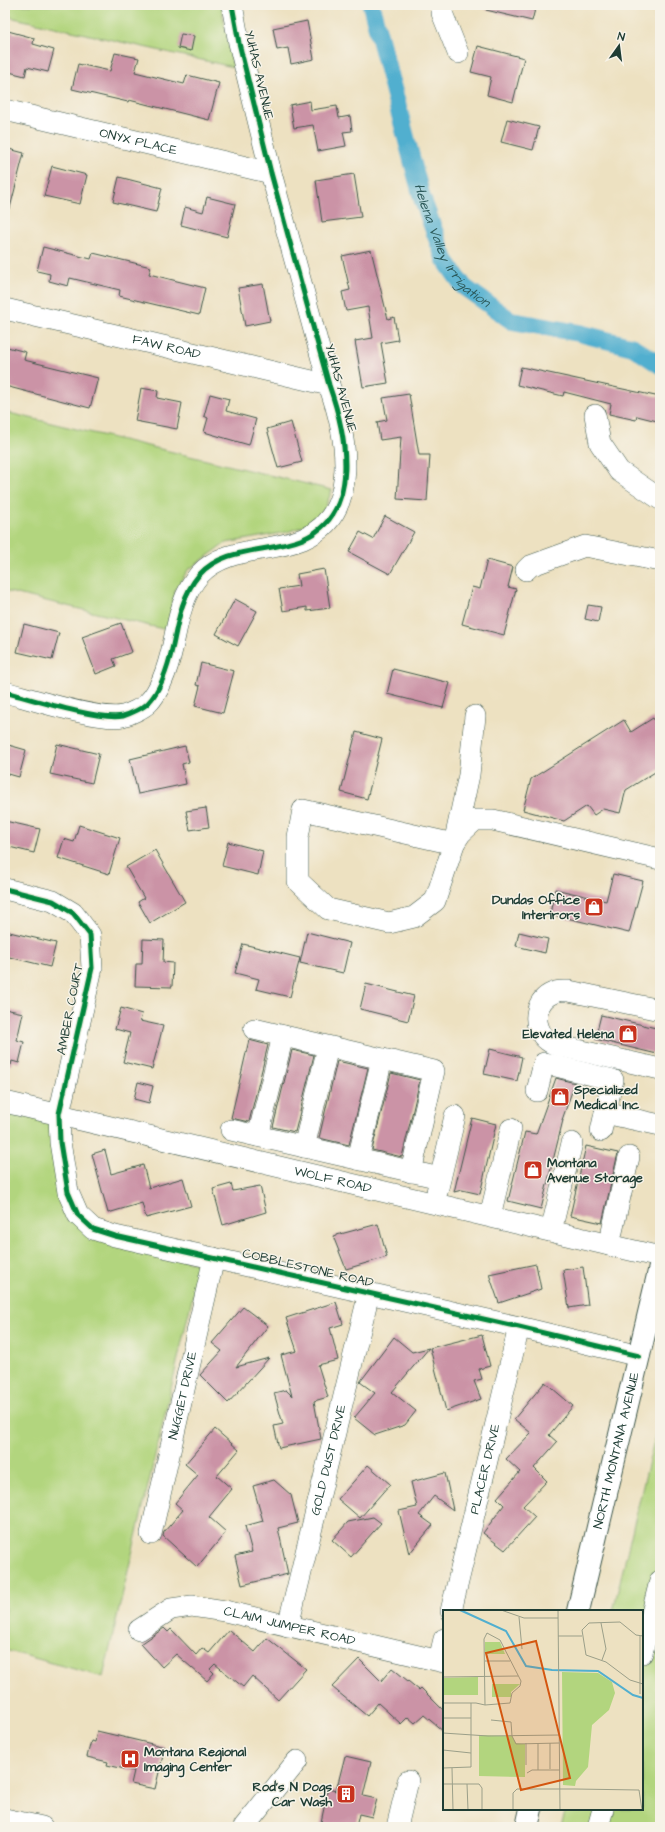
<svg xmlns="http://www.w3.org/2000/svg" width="665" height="1832" font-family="'Architects Daughter',sans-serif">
<rect width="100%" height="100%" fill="#f7f3e8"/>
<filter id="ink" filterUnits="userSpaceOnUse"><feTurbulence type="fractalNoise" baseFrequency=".025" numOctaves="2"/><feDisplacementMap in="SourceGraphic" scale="8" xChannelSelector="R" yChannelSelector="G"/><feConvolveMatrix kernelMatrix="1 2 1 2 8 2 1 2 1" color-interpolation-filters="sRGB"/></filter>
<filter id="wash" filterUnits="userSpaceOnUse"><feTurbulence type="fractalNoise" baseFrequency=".012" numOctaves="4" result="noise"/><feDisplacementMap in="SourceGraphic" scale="16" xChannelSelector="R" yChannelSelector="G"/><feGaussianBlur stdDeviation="0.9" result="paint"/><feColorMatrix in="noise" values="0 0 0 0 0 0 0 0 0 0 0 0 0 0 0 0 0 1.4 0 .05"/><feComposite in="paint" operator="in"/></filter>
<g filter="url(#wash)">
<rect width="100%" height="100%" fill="#ede1c1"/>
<path fill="#b2d57e" stroke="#688959" d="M5,5H221L233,67L5,16Z
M5,412L332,490L325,508L310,524L287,532L226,543L188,570L175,590L167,630L5,591Z
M5,1100L59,1114L68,1192L93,1229L200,1265L103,1677L5,1650Z
M660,1415V1827H561L566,1809H642V1611H613Z"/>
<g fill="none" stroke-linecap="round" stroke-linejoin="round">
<path stroke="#51afcf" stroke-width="18" id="s1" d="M371,5L422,198L445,260L464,287L512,321L579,333L633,347L660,365"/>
</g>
<g id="blocks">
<path fill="#cb93a6" d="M487,5H536L532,21L486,10Z
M307,21L314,59L291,64L288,48L277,50L273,28Z
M8,31L34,38L33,44L54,50L48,72L27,67L25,76L5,71V43Z
M181,34L194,36L191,51L178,48Z
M478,46L524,58L513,102L487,95L491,77L471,72Z
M115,53L139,58L135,72L184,84L187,75L219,83L209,120L129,100L128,102L72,89L78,64L110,71Z
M310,101L311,110L337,106L339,118L350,116L352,131L343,132L346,146L318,151L313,125L294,128L290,105Z
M507,119L539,127L533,150L501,142Z
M5,148L24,153L10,208L5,207Z
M52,166L87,175L80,204L44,196Z
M354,174L361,217L322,222L316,180Z
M119,177L162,188L156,212L113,202Z
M207,197L235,204L227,237L181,225L185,207L203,212Z
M43,247L91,259L93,253L151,267L149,274L205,288L199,315L119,296L120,290L70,278L68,286L49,281L50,274L37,271Z
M371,250L388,319L394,317L398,340L381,343L388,383L363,387L355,341L373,338L368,307L346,311L342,292L350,290L342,256Z
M263,284L270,321L245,326L238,288Z
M7,347L26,352L24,360L98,378L90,408L5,386V356Z
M521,367L660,397V411L657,421L637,416L636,420L609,414L611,404L564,392L563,396L517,385Z
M141,388L158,391L157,398L182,403L177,429L135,421Z
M210,394L229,399L226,411L256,419L249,445L204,432L208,418L204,416Z
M409,394L419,455H430L427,501L397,499L401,437L380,440L377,422L387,420L383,398Z
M291,422L302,462L278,468L267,429Z
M385,516L414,532L390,574L349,552L360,532L373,539Z
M487,560L513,567L508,587L516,589L504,635L462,624L472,587L480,589Z
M324,569L330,608L307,611V607L283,611L279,589L299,586L297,574Z
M235,599L257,611L238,646L216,634Z
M588,605L601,607L598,622L585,619Z
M121,623L132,652L113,659L116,666L96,674L82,637Z
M24,624L59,633L52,660L17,652Z
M201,663L234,671L223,713L195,706L200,686L196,685Z
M393,669L450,683L443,708L387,694Z
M653,718L660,729V769L626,790L620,813L603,809L594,815L587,806L564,821L523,810L531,779L624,720L631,732Z
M356,732L382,739L367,799L341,792Z
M5,744L26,750L19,777L5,773Z
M57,744L99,754L92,783L50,774Z
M185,746L189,762L182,764L186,784L138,794L130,759Z
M206,808L209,827L190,830L186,811Z
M5,821L40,829L34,853L5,846Z
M79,825L120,838L109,874L58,858L64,839L74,842Z
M228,842L263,851L258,875L222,866Z
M155,850L185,902L150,923L138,902L144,898L126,867Z
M613,874L643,881L629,933L550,914L555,889L606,901Z
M5,931L56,943L50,967L5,956Z
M307,932L350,943L343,973L300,963Z
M519,932L548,939L545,953L516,946Z
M143,939L164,940L163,962L173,963L172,987L135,986L136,964H142Z
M243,944L300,958L290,997L256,989L259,979L235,973Z
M366,984L414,996L408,1021L360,1009Z
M121,1008L142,1014L140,1021L163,1026L152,1069L123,1062L130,1033L115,1029Z
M5,1009L23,1013L17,1040L24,1042L19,1063L12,1061L11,1065H5Z
M601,1015L660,1029V1040L657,1054L595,1039Z
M249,1040L268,1045L249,1122L231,1118Z
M490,1049L522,1057L517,1081L484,1074Z
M292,1050L314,1055L295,1132L273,1127Z
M337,1061L368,1068L349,1145L319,1138Z
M391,1073L420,1080L402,1157L372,1150Z
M556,1078L575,1083L562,1120H563L541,1209L508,1201L525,1132L536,1134Z
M138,1082L153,1086L149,1103L134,1099Z
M472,1118L496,1124L480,1194L462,1190L454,1192Z
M586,1146L618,1153L602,1223L570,1216Z
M105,1150L111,1174L143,1165L149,1188L183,1178L191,1206L146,1218L142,1203L108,1213L92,1154Z
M231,1184L233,1191L260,1186L266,1212L223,1225L213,1189Z
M378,1224L387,1257L346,1269L333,1236Z
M536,1264L541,1289L499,1303L489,1274Z
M583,1267L588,1305L569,1308L563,1270Z
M336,1302L343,1324L330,1328L338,1360L318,1365L328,1397L314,1401L321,1439L279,1448L274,1426L283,1424L274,1393L286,1390L292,1396L281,1355L297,1351L286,1318Z
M243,1307L268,1326L236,1367L269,1358L228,1403L200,1375L222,1351L212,1343Z
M482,1335L490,1366L479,1369L482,1379L474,1381L481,1399L446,1411L430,1348Z
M394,1337L412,1352L429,1348L392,1392L416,1411L405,1425L375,1435L354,1418L375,1393L360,1382Z
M545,1382L573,1406L549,1435L557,1442L534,1468L547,1481L523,1506L535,1517L505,1550L483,1533L504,1505L497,1498L520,1472L506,1459L531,1433L514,1419Z
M215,1429L239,1450L217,1476L232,1489L209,1517L226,1532L197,1567L163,1536L164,1532L183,1510L175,1503L198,1475L185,1464Z
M368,1465L390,1484L360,1518L338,1499Z
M445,1473L453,1510L434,1496L419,1515L433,1525L409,1554L399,1511L417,1507L411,1482Z
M274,1480L291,1495L298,1523L278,1528L288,1574L242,1585L235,1556L252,1552L245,1526L263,1521L253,1486Z
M373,1517L381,1523L351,1557L332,1540L348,1522Z
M164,1628L168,1632L171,1629L196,1655L202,1648L209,1653L229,1630L255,1652L267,1638L306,1669L278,1700L252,1676L243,1687L215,1664L210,1669L214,1673L207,1681L176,1654L162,1667L141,1644Z
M359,1659L381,1681L392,1668L419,1690L421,1688L444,1711V1732L424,1715L415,1723L408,1717L401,1724L378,1703L367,1716L332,1687Z
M97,1731L165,1747L155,1789L131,1784L134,1771L107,1765L108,1762L87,1757L91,1741L95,1742Z
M345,1756L371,1762L363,1796L377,1799L372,1817L359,1814L356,1827H320L328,1789L336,1791Z"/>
</g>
</g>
<g filter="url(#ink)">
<use href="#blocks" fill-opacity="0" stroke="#3e5649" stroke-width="1"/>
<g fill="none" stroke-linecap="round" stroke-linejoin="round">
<defs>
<g id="minor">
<path d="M443,5L442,13L458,53"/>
<path id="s2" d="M5,110L271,173"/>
<path id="s3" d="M5,309L329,385"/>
<path d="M595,415L600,443L619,471L660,499"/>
<path d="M526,570L530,566L585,546L660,561"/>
<path d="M5,692C31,699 100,721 123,716C130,714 143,708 148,703C161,690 169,663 173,645C178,621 182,595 199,575C225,546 269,553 303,539C363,513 346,433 329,385L271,173L239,43L232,5"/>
<path d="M455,842L461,833L475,820H493L660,859"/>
<path d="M454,844L303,810L298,837V881L328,909L389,923L414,917L435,901L454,844L469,775L475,716"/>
<path d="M5,889L53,901L73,913L90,935L92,968L59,1114L60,1142L68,1192L78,1215L93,1229L115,1236L519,1327L639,1356"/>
<path d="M660,1010L569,991C564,991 557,990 553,993C536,1000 532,1021 543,1036C546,1040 551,1043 556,1045L660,1069"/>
<path d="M254,1029L434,1071L411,1172"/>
<path d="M537,1091L544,1063L613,1080L605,1113L660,1125"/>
<path id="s4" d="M5,1102L660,1257"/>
<path d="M231,1130L440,1178"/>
<path d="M601,1131L605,1113"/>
<path d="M258,1136L283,1036"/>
<path d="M304,1147L328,1047"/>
<path d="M358,1159L382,1059"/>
<path d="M437,1192L455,1116"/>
<path d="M490,1216L511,1129"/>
<path d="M551,1231L572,1143"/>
<path d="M609,1245L629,1157"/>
<path id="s5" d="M151,1534L214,1258"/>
<path id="s6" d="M451,1611L519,1327"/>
<path id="s7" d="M288,1626L369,1293"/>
<path id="s8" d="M139,1630L171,1609L192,1606L225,1611L444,1662"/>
<path d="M642,1653L660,1581"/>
<path d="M439,1660L444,1639"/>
<path d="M5,1819L42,1827"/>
<path d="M244,1827L297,1761"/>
<path d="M397,1827L408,1781"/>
<path d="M598,1827L603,1809"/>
</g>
<g id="major">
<path id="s9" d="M578,1611L660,1267"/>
<path d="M527,1827L531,1809"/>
</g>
</defs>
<use href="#minor" stroke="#3e5649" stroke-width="22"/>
<use href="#major" stroke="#3e5649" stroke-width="24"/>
<use href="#minor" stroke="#fff" stroke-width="21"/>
<use href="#major" stroke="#fff" stroke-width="22"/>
<defs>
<path id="cycleway" d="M5,692C31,699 100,721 123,716C130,714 143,708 148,703C161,690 169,663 173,645C178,621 182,595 199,575C225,546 269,553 303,539C363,513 346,433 329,385L271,173L239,43L232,5
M5,889L53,901L73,913L90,935L92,968L59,1114L60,1142L68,1192L78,1215L93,1229L115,1236L519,1327L639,1356"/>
</defs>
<use href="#cycleway" stroke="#f7f3e8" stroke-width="8"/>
<use href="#cycleway" stroke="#00873e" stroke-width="5"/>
</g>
</g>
<defs>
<symbol id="shop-square" viewBox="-11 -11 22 22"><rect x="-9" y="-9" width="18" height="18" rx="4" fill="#c8321e" stroke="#f7f3e8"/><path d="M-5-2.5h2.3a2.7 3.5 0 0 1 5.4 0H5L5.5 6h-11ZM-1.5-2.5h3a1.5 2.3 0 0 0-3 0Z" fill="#fff"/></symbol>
<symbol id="hospital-square" viewBox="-11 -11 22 22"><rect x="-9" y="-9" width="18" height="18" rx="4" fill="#c8321e" stroke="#f7f3e8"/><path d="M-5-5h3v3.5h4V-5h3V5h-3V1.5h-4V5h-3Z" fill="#fff"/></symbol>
<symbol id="building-square" viewBox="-11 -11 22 22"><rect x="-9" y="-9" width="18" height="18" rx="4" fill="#c8321e" stroke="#f7f3e8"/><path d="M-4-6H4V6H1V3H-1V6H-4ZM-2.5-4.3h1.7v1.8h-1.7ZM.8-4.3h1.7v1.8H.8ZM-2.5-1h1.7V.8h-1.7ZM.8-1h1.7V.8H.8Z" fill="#fff"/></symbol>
</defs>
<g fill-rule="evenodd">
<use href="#shop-square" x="583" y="896" width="22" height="22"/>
<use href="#shop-square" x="617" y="1023" width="22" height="22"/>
<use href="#shop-square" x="549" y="1086" width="22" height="22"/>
<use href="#shop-square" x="522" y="1159" width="22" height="22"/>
<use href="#hospital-square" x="119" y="1748" width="22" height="22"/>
<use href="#building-square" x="335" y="1783" width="22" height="22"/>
</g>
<g text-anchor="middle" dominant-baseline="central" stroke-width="3" stroke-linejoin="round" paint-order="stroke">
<g font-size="13" fill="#1f3d34" stroke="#f7f3e8">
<text transform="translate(259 75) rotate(77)">YUHAS AVENUE</text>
<text stroke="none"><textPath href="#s2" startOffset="137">ONYX PLACE</textPath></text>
<text stroke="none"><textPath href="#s3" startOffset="166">FAW ROAD</textPath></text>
<text transform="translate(341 388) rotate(75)">YUHAS AVENUE</text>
<text transform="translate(70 1009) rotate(-79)">AMBER COURT</text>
<text stroke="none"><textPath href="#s4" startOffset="337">WOLF ROAD</textPath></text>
<text transform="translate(308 1268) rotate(13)">COBBLESTONE ROAD</text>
<text stroke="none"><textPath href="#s5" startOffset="142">NUGGET DRIVE</textPath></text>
<text stroke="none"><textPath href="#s9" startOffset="165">NORTH MONTANA AVENUE</textPath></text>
<text stroke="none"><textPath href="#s7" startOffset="171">GOLD DUST DRIVE</textPath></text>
<text stroke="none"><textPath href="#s6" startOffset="146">PLACER DRIVE</textPath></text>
<text stroke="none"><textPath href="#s8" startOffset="159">CLAIM JUMPER ROAD</textPath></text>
</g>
<g font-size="13" font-weight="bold" fill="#1f3d34" stroke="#f7f3e8" text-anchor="end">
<text x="580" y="900">Dundas Office<tspan x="580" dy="15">Interirors</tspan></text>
<text x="614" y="1034">Elevated Helena</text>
<text x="574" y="1090" text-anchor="start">Specialized<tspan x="574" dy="15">Medical Inc</tspan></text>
<text x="547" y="1163" text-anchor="start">Montana<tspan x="547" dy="15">Avenue Storage</tspan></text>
<text x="144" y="1752" text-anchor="start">Montana Regional<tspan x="144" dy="15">Imaging Center</tspan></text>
<text x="332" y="1787">Rod's N Dogs<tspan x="332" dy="15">Car Wash</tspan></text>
</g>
<g font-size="14" font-style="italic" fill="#2c5a5b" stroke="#f7f3e8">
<text stroke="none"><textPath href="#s1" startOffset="257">Helena Valley Irrigation</textPath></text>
</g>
</g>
<g transform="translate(443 1610)">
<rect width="200" height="200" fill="#ede1c1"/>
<path d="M42,32H57L62,44H42ZM119,62L155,63L169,72L172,83L166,100L149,115L145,157L133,171L132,176L120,175ZM35,67V85H0V68ZM49,74H77L68,82V87H49ZM36,125L69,126L73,133L82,134V167L36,166Z" fill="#b2d57e"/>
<path fill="none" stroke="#51afcf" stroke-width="2" d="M17,0L63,21L83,56L109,60L155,61L190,85L200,88"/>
<path fill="none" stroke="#9b9f89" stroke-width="1" d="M58,0L81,8H115M115,0L117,200M76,7L79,39M158,13L163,39L159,50M115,26H139M197,26V84M200,26L193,25L177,12L146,13L139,20L143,45L163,52L187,70L200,74M42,51H67M0,67L75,66M0,93H33L42,95L67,93L69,83L77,76L78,71L57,30L44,23L41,29L42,95M0,108H28M48,110L68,112L69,126L73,134L116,133M0,123L45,126L116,125M83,133V155M95,133V160M107,133V159M0,140L28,143M0,158L28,157V93M9,158L10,200M84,163L89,160H117M0,174H36L39,178V200M24,174L25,200M70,200V183L74,179H132L196,180L199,200"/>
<path fill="#d45610" fill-opacity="0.15" stroke="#d45610" stroke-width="2" d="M93,31L127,168L78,180L43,43Z"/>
<rect width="200" height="200" fill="none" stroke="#1f3d34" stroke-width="2"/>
</g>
<rect width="665" height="1832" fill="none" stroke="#f7f3e8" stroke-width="20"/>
<g transform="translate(619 46) rotate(14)" stroke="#f7f3e8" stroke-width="3" paint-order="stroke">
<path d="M0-3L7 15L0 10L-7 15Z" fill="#1f3d34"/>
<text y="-6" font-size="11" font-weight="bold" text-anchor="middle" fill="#1f3d34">N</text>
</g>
</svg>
